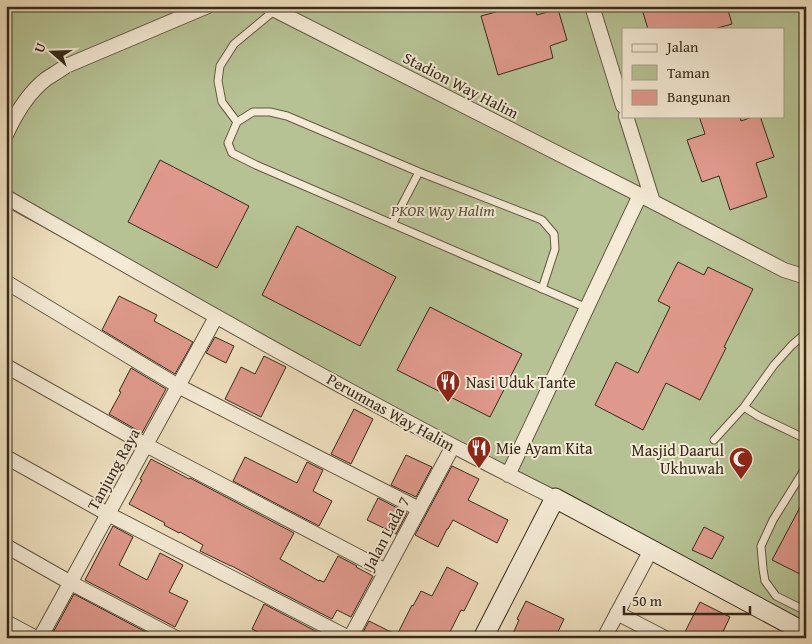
<svg xmlns="http://www.w3.org/2000/svg" width="812" height="644" font-family="'Gentium Book Plus',serif">
<rect width="100%" height="100%" fill="#eedfbe"/>
<filter id="stains"><feTurbulence type="fractalNoise" baseFrequency=".004" numOctaves="4"/><feColorMatrix values="0 0 0 0 .2 0 0 0 0 .09 0 0 0 0 .02 0 0 0 .5 -.17"/></filter>
<radialGradient id="worn" r=".72"><stop offset=".6" stop-color="#630" stop-opacity="0"/><stop offset="1" stop-color="#630" stop-opacity=".3"/></radialGradient>
<path fill="#b6c294" stroke="#767658" fill-rule="evenodd" d="M6,6H806V634L6,207ZM623,29H783V116H623Z"/>
<path fill="#df998c" stroke="#372a1b" d="M494,6H535L537,15L558,9L567,40L550,46L553,58L498,75L481,16L496,12Z
M641,6H727L732,24L714,29H648Z
M699,116H740L741,121L755,116H760L774,157L756,163L767,197L730,210L719,176L702,182L687,140L705,134Z
M160,160L249,206L217,268L128,222Z
M297,226L396,277L360,346L262,295Z
M678,262L704,275L708,267L753,289L724,347L726,348L700,400L666,383L643,430L595,405L616,362L638,373L670,307L658,301Z
M119,296L157,315L154,321L193,342L175,374L102,330Z
M430,307L522,354L490,417L397,370Z
M215,337L234,346L226,363L206,353Z
M264,356L286,367L261,417L225,399L241,367L255,374Z
M131,368L166,389L142,433L109,414L121,392L119,391Z
M354,409L373,419L351,464L331,454Z
M406,455L432,467L416,497L391,485Z
M245,457L297,483L307,462L323,470L313,491L332,501L319,526L233,481Z
M151,459L189,479L190,478L294,533L280,559L319,581V580L324,582L338,556L357,566L356,567L373,576L351,617L337,610L332,619L268,586L232,566H231L200,551L203,545L180,532L179,533L164,525L165,523L129,504L142,480L140,479Z
M452,466L479,479L468,500L508,520L497,543L453,520L448,529H447L438,547L415,535Z
M806,496V577L772,560Z
M378,498L407,513L396,534L367,520Z
M113,526L133,537L119,565L147,580L160,553L183,565L169,592L188,601L175,627L85,580Z
M704,527L724,537L712,559L692,550Z
M447,567L478,583L464,611L461,610L447,638H360L369,621L397,635L412,605L413,606L421,591L432,596Z
M74,594L157,638H50Z
M526,601L564,619L555,638H511L519,620L517,619Z
M700,602L730,617L720,638H696L685,632Z
M264,604L323,635L322,638H270L252,629Z"/>
<g fill="none" stroke-linecap="round" stroke-linejoin="round">
<defs>
<path id="lane" d="M237,122L222,102L218,81L220,66L234,44L275,10
M392,224L419,172
M542,289L555,249L554,234L542,220L419,172L287,116L270,112H253L237,122L228,143L232,153L256,165L587,308
M744,407L774,365L792,345L806,333
M714,440L744,407L758,416L806,439
M806,467L773,520L761,546L763,569L765,581L776,596L806,611"/>
<path id="street" d="M267,6L640,195L784,270L806,277
M592,6L623,106
M626,116L653,202
M6,135C15,115 28,93 46,79C52,75 59,71 66,66L208,6
M6,197C187,300 368,405 555,498
M6,282L178,386L419,509
M6,366L146,445L386,571
M6,457L108,514L349,638
M508,475L640,195
M6,546L71,583L176,638
M617,613L665,638
M6,622L36,638
M40,638L216,317
M350,638L453,446
M604,638L651,550"/>
<path id="secondary" d="M483,638L555,498L806,633"/>
</defs>
<use href="#lane" stroke="#655744" stroke-width="9"/>
<use href="#street" stroke="#655744" stroke-width="16"/>
<use href="#secondary" stroke="#372a1b" stroke-width="21"/>
<use href="#lane" stroke="#f4ead5" stroke-width="7"/>
<use href="#street" stroke="#f4ead5" stroke-width="14"/>
<use href="#secondary" stroke="#f4ead5" stroke-width="19"/>
</g>
<defs>
<symbol id="restaurant-pin" viewBox="-11 -11 22 30"><path d="M0 17L-7.5 6A9.5 9.5 0 1 1 7.5 6Z" fill="#8f2418" stroke="#f4ead5"/><path d="M-5-6h1v4h1v-4h1v4h1v-4h1v5L-1.5 .5V6h-2V.5L-5-1ZM5-6V6H3V1.5H1.5Q1.5-4 5-6Z" fill="#fff"/></symbol>
<symbol id="mosque-pin" viewBox="-11 -11 22 30"><path d="M0 17L-7.5 6A9.5 9.5 0 1 1 7.5 6Z" fill="#8f2418" stroke="#f4ead5"/><path d="M3.5-4.9A6 6 0 1 0 3.5 4.9A5 5 0 1 1 3.5-4.9Z" fill="#fff"/></symbol>
</defs>
<g fill-rule="evenodd">
<use href="#restaurant-pin" x="434" y="368" width="28" height="38"/>
<use href="#restaurant-pin" x="465" y="434" width="28" height="38"/>
<use href="#mosque-pin" x="727" y="445" width="28" height="38"/>
</g>
<g text-anchor="middle" dominant-baseline="central" stroke-width="4" stroke-linejoin="round" paint-order="stroke">
<g font-size="16" fill="#372a1b" stroke="#f4ead5">
<text transform="translate(461 85) rotate(27)">Stadion Way Halim</text>
<text transform="translate(391 412) rotate(29)">Perumnas Way Halim</text>
<text transform="translate(113 469) rotate(-61)">Tanjung Raya</text>
<text transform="translate(386 533) rotate(-62)">Jalan Lada 7</text>
</g>
<g font-size="16" font-style="italic" fill="#575039" stroke="#f4ead5">
<text x="443" y="210">PKOR Way Halim</text>
</g>
<g font-size="16" fill="#372a1b" stroke="#f4ead5" text-anchor="start">
<text x="466" y="382">Nasi Uduk Tante</text>
<text x="496" y="448">Mie Ayam Kita</text>
<text x="724" y="450" text-anchor="end">Masjid Daarul<tspan x="724" dy="18">Ukhuwah</tspan></text>
</g>
</g>
<rect width="812" height="644" fill="none" stroke="#eedfbe" stroke-width="25"/>
<rect x="8" y="8" width="797" height="629" fill="none" stroke="#372a1b" stroke-width="2.5"/>
<rect x="12" y="12" width="787" height="619" fill="none" stroke="#372a1b"/>
<rect x="622" y="28" width="162" height="90" fill="#f4ead5" stroke="#a89d8b"/>
<rect x="632" y="44" width="25" height="8" fill="#f4ead5" stroke="#a89d8b"/>
<text x="667" y="52" font-size="15" fill="#372a1b">Jalan</text>
<rect x="632" y="65" width="25" height="15" fill="#b6c294" stroke="#a89d8b"/>
<text x="667" y="78" font-size="15" fill="#372a1b">Taman</text>
<rect x="632" y="90" width="25" height="15" fill="#df998c" stroke="#a89d8b"/>
<text x="667" y="102" font-size="15" fill="#372a1b">Bangunan</text>
<g transform="translate(52 52) rotate(290)" stroke="#f4ead5" stroke-width="4" paint-order="stroke">
<path d="M0-4L9 19L0 12L-9 19Z" fill="#372a1b"/>
<text y="-8" font-size="14" font-weight="bold" text-anchor="middle" fill="#372a1b">U</text>
</g>
<path d="M624 606v8h126v-8" fill="none" stroke="#372a1b" stroke-width="2.5"/>
<text x="632" y="606" font-size="15" fill="#372a1b" stroke="#f4ead5" stroke-width="4" paint-order="stroke">50 m</text>
<rect width="100%" height="100%" filter="url(#stains)"/>
<rect width="100%" height="100%" fill="url(#worn)"/>
</svg>
